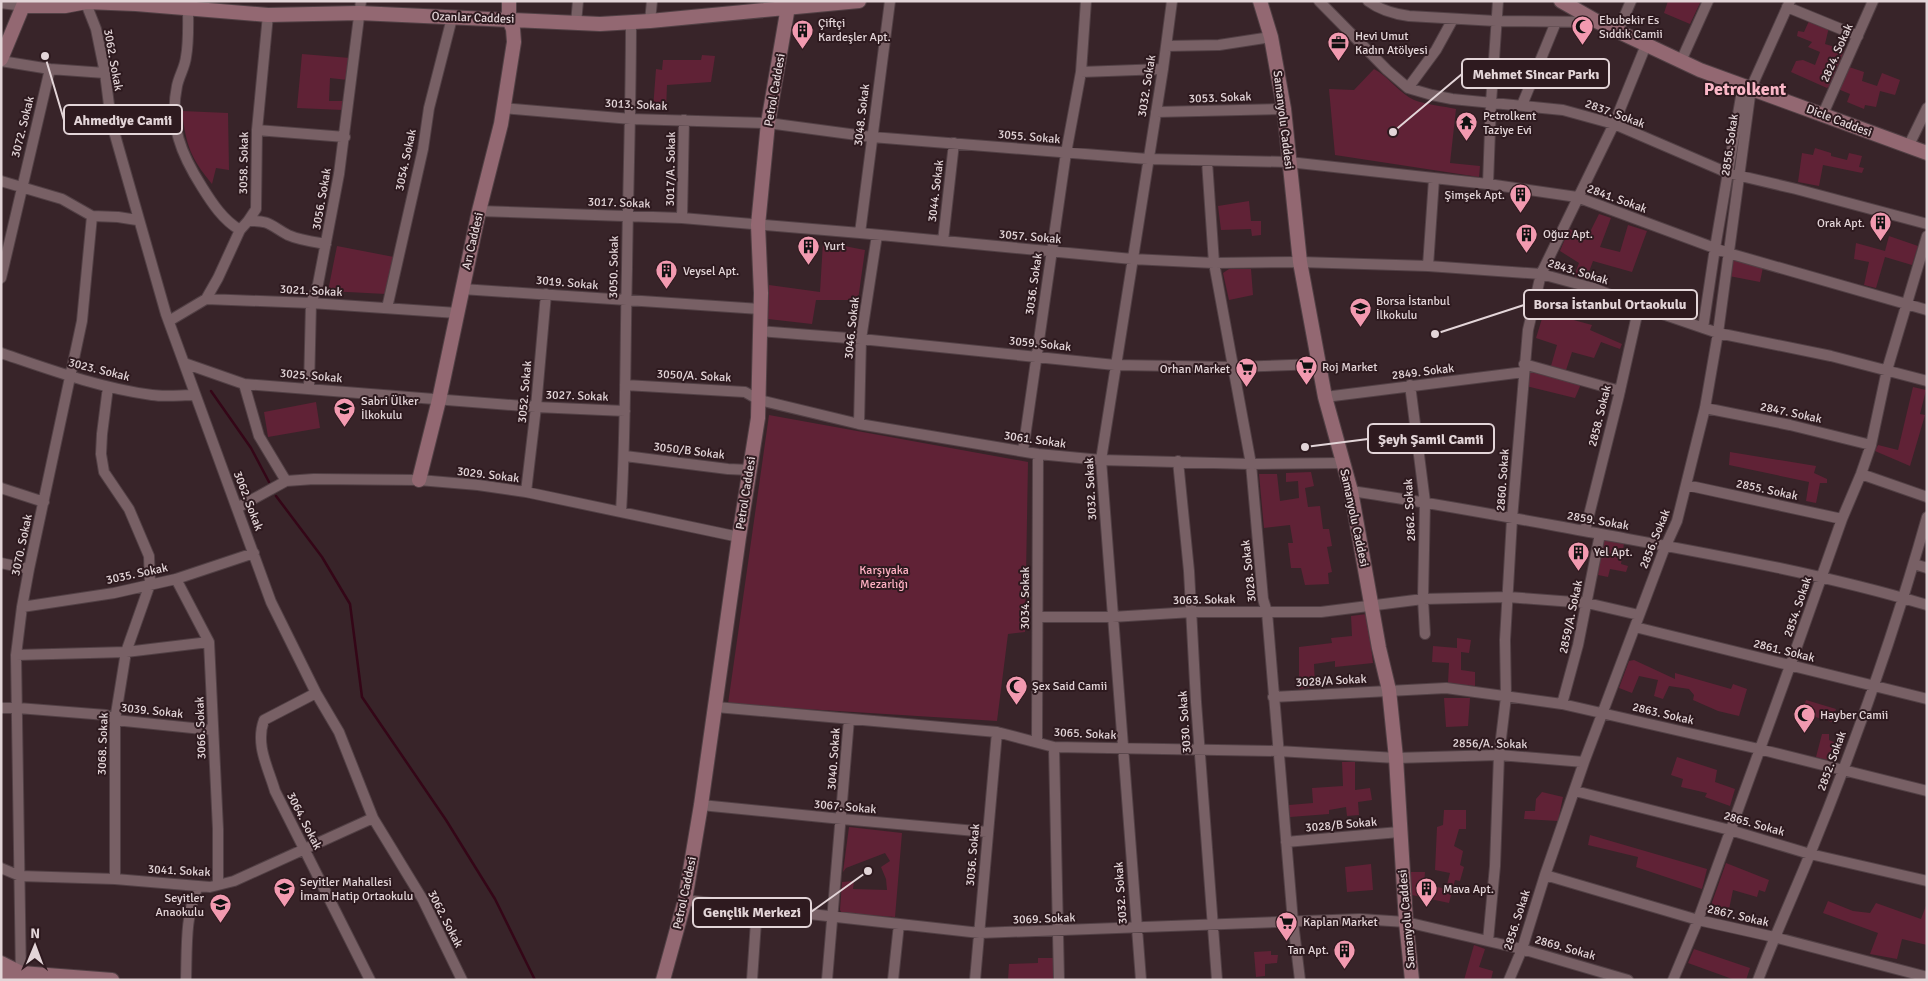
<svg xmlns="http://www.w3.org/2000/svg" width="1928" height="981" font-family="Signika,sans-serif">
<rect width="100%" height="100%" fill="#382429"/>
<path fill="#602236" d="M1668,1H1701L1690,24L1664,13Z
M1809,21L1829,27L1825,44L1845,50L1830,86L1827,88L1791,72L1796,61L1803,60L1815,65L1820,52L1808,47L1812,42L1797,36L1798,31L1804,32Z
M302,54L350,58L348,80L330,78L329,101H344L343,110L297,108Z
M702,55L715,56L711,82L667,85L666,110L653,109L656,69L662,70L663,60H701Z
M1849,67L1864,72L1862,81L1877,86L1882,73L1900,80L1895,95L1880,91L1876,107L1865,105L1864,109L1847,102L1850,94L1838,89Z
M1374,69C1389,77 1399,93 1414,100C1427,105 1443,106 1456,109L1450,163L1480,166L1479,177L1335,155L1329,89L1354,90Z
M182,111L228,113L229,170L216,168L212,184C190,157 186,145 182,111Z
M1815,148L1831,153V156L1847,160L1849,153L1862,156L1859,167L1864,168L1862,173L1823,165L1819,186L1798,182L1802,153L1813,155Z
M1249,201L1251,221H1261V235L1252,236L1251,229L1221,230L1218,206Z
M1599,214L1611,218L1600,247L1620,252L1628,225L1647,231L1632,272L1593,261L1586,280L1574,276L1579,263L1560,251L1569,229L1588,236Z
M1889,236L1918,246L1912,265L1885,257L1876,288L1864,285L1869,262L1854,259L1856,243L1885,251Z
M823,242L865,250L858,300H816L812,324L768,319L769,285L820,292Z
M337,246L394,257L386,294L328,291Z
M1732,260L1763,267L1760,282L1729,276Z
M1229,269H1251L1253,295L1229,300L1223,273Z
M1544,312L1592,325L1590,330L1622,344L1620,349L1601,342L1594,358L1572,352L1566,370L1551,366L1557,345L1536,338Z
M1530,369L1581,384L1575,398L1526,386Z
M1913,387L1926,390L1920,414L1925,415L1910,466L1875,451L1878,445L1898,450Z
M316,402L320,428L268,437L264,412Z
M769,415L1028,462L1025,632L1008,634L997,721L728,704Z
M1730,452L1816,466L1814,473L1827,479V483H1820L1816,503L1806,501L1809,482L1729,465Z
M1311,472L1314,486L1305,488L1308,507L1320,506L1323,529H1329L1332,546L1327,547L1332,572L1328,573L1329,584L1305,585L1301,568H1291L1288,543H1293L1290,525L1264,528L1259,474H1277L1280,501L1299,498L1298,481L1286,482V473Z
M1603,539L1624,543L1621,564L1628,566L1626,572L1610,569L1608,577L1598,575Z
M1367,614L1373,663L1335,667V661L1314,664L1315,687L1299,689V647L1332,643L1331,638L1352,636L1351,616Z
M1457,638L1471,640L1469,653L1461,652V670L1475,672V686L1448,683L1449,663L1432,662L1433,646L1457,648Z
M1634,660L1675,679V673L1731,689L1733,684L1747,689L1739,716L1718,711L1693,700L1694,695L1689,689L1669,686L1663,699L1654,696L1658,680L1639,676L1632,693L1619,688L1629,661Z
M1444,698H1470L1468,726L1446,727Z
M1806,700L1836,709L1832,722L1802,713Z
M1822,734H1829V740L1841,745L1836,762L1816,757Z
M1677,757L1717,770L1715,782L1735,789L1730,806L1705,797L1707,793L1681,787L1683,779L1671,775Z
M1342,762H1355V790L1370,788L1372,800L1358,802L1359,815L1347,816L1346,807L1329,810V814L1290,817L1289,805L1313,803L1312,788L1343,786Z
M1542,792L1563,797L1558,821L1524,819L1525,811H1535L1536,799Z
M1444,810H1466V829H1459L1454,846L1463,851L1460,865L1464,867L1460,881L1455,880L1449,903L1412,895L1409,872H1425L1424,884L1446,889L1450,873L1435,870L1437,827L1443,825Z
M849,827L902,833L895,917L842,913L840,910L842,882L854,881L853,889L887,890L886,879L881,867L890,861L885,853L846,868L843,872Z
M1590,835L1707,869L1702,889L1636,867L1638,857L1588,845Z
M1726,863L1769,880L1765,892L1759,890L1757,897L1733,890L1728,914L1710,908Z
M1371,864L1373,890L1347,892L1345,867Z
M1828,901L1853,911L1870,913L1876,903L1921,919L1927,903V945L1902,939L1897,959L1870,954L1878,933L1823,913Z
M1474,945L1485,949L1479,967L1493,971L1491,980H1464Z
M1694,949L1750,968L1746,980H1735L1688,963Z
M1271,951V955H1278L1277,963L1265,964V976L1256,977L1254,952Z
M1038,958H1055V980H1008L1009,964L1038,963Z"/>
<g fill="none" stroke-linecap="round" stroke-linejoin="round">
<path stroke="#340617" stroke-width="2.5" d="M211,391L251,448L269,482
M276,496L322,557L350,604L362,697L446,820L495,899L535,980"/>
<defs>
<path id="street" d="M85,1L96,29L105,73L111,121L166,314L271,602L316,693L339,732L373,818L423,900L462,980
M1319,1L1387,70L1408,88L1432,95L1452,99L1563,110L1614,124L1728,173L1796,189L1927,224
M1368,1C1380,10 1394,14 1409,16L1496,21L1596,22
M1,3L24,6
M188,7C188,23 189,41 186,57C185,67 179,76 177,86C169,125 181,154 202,187C212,203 223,220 240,230
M1787,7L1858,36
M650,21L652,1
M576,23L578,1
M1618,31L1631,1
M1166,46L1219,45L1271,37
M1,61L50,69L105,73
M1681,61L1708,1
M1081,72L1163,69
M1408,88L1436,50L1453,19
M1522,105L1556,22
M503,108L631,119L768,123L872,137L1148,159L1289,162L1488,184L1577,197L1728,253L1927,310
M1156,112L1284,109
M1823,114L1873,1
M257,130L345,137
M1908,147L1927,108
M1207,161L1214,263L1251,464L1263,599L1267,612L1293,922L1300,980
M1,181L62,199L92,216L118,217L137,220
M1488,184L1491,103L1498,1
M479,211L682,218L860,233L1132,259L1214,263L1300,262L1428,266L1541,274L1593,288L1639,306L1718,333L1831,356L1927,381
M682,218L684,120
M248,221C270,220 271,226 288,235C299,240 314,242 326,244
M860,233L890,1
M943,241L954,143
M1428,266L1434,179
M1,278L50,69
M462,289L760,309
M206,299L218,278L240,230L248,221L256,209L257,130L268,15
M387,308L423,149L429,108L452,18
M169,321L206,299L311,303L457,313
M1703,328L1715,248L1743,85
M760,331L861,339L1115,365L1234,367L1319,364
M1,353C51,370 100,388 152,395C166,397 181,395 194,395
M184,363L244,384L536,407L625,411
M1524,364L1620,391
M244,384L259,436L286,481
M625,385L745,392L759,400L859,424L1038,454L1101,460L1251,464L1342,463
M1410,385L1425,502L1423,599L1425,634
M108,387L102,434L101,454L104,472L129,509L149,556L150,584L126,652L115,720V879
M309,388L311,303L318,284L339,174L361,1
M1325,397L1524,372
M1705,408L1790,425L1871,445
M859,424L861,339L877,235
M1023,451L1066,153L1081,72L1086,1
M625,456L728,469L750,470
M1178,461L1189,571L1196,702L1217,980
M1861,474L1927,497
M1686,485L1842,519
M1,488L44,502
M1351,491C1434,503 1518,519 1601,534C1710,554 1820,573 1927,605
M526,492L536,407L546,294
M237,508L286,481L314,479L419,480L478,485L526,492L739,537
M621,512C626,431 625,350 627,269C628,186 631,104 631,22
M1585,531L1619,395L1639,306
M1,563L29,569
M1914,564L1927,568
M176,579L209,642L218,829V885
M22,607L114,593L176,579L254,553
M1038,617H1112L1192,612H1321L1423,599L1508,597L1587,603L1639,615
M1635,627L1927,699
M16,655L126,652L209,642
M316,693L264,720C255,745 268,767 275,791L370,980
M1273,697L1446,688L1562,704L1759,749L1927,791
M1562,704L1578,645L1600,534
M716,707L997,732L1054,747L1278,751L1396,758L1499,755L1584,762
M1,708H18L106,715L115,720L212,730
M1037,741L1038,454
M1054,747L1059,980
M1575,791L1730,830L1810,854L1927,881
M701,805L842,819L987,832
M1286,842L1399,832
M1,868L20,876L115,879L210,887L234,881L373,818
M1545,875L1698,920L1774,937L1927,977
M685,900L980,933L1360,919L1406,922L1522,949L1628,980
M1488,941L1495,866L1499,755L1506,697L1505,640L1512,519L1528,330L1541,274L1614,124L1646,45
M21,978L16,655L22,607L29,569L82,321L92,216
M186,980C187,948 185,916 198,886
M752,980L757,907
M827,980L849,719
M893,980L899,924
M975,980L997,732
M1141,980L1101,460L1163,69L1172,1
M1509,980L1522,949L1545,875L1584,762L1663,552L1677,521L1705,408L1718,333L1751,88L1790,1
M1673,980L1698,920L1790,666L1842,519L1861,474L1871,445L1887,370L1927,236
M1758,980C1774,937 1793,896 1810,854C1855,744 1895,631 1927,517"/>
<path id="secondary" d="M1260,1L1271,37L1284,109L1300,262L1325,397L1351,491L1379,648L1389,690L1396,758L1406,922L1412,980
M1561,1L1598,22L1700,70L1927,153
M24,6H65L86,2L136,4L268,15L359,13L600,24L650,21L859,1
M1,59L25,1
M419,480L439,400L479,211L501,124L514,42L513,29L509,20V1
M1,963L21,973L112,980
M1,975L11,980
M663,980L685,900L701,805L739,537L758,418L761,293L758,225L768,123L789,1"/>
</defs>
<use href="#street" stroke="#524045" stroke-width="12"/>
<use href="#secondary" stroke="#524045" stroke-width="16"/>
<use href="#street" stroke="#786065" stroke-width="10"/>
<use href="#secondary" stroke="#936872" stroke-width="14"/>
</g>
<defs>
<symbol id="mosque-pin" viewBox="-11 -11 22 30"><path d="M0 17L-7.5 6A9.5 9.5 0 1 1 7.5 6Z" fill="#f29ab0" stroke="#2e1a1f"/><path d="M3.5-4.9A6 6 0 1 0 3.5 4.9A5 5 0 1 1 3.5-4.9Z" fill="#111"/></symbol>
<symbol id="building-pin" viewBox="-11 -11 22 30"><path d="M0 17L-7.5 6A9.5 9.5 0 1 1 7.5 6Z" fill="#f29ab0" stroke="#2e1a1f"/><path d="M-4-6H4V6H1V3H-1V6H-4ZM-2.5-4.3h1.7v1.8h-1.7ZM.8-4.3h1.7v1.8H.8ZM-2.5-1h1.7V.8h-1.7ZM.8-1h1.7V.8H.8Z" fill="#111"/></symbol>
<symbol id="office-pin" viewBox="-11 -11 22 30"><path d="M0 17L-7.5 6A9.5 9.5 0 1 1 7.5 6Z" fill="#f29ab0" stroke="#2e1a1f"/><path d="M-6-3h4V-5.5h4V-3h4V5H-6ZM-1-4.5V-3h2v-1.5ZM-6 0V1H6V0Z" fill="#111"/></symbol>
<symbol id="temple-pin" viewBox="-11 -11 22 30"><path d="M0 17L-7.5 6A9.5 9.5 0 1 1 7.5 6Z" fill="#f29ab0" stroke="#2e1a1f"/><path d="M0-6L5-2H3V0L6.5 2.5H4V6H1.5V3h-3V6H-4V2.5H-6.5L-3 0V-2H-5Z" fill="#111"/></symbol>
<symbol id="school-pin" viewBox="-11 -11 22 30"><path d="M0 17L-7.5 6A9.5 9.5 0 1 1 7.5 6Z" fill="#f29ab0" stroke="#2e1a1f"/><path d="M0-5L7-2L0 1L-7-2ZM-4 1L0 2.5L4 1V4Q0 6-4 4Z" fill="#111"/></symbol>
<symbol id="supermarket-pin" viewBox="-11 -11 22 30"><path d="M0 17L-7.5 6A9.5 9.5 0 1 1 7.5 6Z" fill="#f29ab0" stroke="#2e1a1f"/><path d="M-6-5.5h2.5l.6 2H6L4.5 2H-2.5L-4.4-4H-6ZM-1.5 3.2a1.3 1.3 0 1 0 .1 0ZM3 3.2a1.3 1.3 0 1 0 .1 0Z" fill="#111"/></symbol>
</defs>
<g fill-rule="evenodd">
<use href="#mosque-pin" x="1570" y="14" width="25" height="34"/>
<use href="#building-pin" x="790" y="18" width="25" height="34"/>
<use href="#office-pin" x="1326" y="30" width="25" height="34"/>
<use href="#temple-pin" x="1454" y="110" width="25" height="34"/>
<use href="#building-pin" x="1508" y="182" width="25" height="34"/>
<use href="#building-pin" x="1868" y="210" width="25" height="34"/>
<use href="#building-pin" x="1514" y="222" width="25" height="34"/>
<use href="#building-pin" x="796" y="234" width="25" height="34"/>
<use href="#building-pin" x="654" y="258" width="25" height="34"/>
<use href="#school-pin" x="1348" y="296" width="25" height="34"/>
<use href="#supermarket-pin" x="1294" y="354" width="25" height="34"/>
<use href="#supermarket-pin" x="1234" y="356" width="25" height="34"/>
<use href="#school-pin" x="332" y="396" width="25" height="34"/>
<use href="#building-pin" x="1566" y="540" width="25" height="34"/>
<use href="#mosque-pin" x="1004" y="674" width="25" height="34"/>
<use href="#mosque-pin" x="1792" y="702" width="25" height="34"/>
<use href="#school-pin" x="272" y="876" width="25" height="34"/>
<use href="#building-pin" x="1414" y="876" width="25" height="34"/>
<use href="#school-pin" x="208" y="892" width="25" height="34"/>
<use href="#supermarket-pin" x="1274" y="910" width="25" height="34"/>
<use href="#building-pin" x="1332" y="938" width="25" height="34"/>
</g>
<g text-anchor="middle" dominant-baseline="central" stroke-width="4" stroke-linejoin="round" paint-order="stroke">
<g font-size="12" fill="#e3d5d8" stroke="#2e1a1f">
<text transform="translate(473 18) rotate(2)">Ozanlar Caddesi</text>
<text transform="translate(1837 53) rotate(-66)">2824. Sokak</text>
<text transform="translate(113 60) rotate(80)">3062. Sokak</text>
<text transform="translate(1147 86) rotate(-81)">3032. Sokak</text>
<text transform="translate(775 90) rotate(-80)">Petrol Caddesi</text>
<text transform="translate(1220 98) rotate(-2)">3053. Sokak</text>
<text transform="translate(636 105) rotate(3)">3013. Sokak</text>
<text transform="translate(1615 114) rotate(20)">2837. Sokak</text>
<text transform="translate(862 115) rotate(-83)">3048. Sokak</text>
<text transform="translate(1283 120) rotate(83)">Samanyolu Caddesi</text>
<text transform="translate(1839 121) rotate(21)">Dicle Caddesi</text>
<text transform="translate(23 127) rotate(-76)">3072. Sokak</text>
<text transform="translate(1029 137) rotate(5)">3055. Sokak</text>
<text transform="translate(1730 145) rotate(-82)">2856. Sokak</text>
<text transform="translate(406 160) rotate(-78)">3054. Sokak</text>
<text transform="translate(244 163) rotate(-89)">3058. Sokak</text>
<text transform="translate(671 169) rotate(-89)">3017/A. Sokak</text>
<text transform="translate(936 191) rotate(-83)">3044. Sokak</text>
<text transform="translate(322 199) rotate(-80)">3056. Sokak</text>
<text transform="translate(1617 199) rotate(20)">2841. Sokak</text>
<text transform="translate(619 203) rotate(2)">3017. Sokak</text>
<text transform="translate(1030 237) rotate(5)">3057. Sokak</text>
<text transform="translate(473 241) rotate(-77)">Arı Caddesi</text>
<text transform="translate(614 267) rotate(-89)">3050. Sokak</text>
<text transform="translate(1578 272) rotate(17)">2843. Sokak</text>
<text transform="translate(567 283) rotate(5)">3019. Sokak</text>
<text transform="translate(1034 284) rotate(-82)">3036. Sokak</text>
<text transform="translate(311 291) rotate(3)">3021. Sokak</text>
<text transform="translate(852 328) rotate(-84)">3046. Sokak</text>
<text transform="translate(1040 344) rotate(6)">3059. Sokak</text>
<text transform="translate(99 370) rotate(14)">3023. Sokak</text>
<text transform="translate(1423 372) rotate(-7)">2849. Sokak</text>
<text transform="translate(311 376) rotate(5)">3025. Sokak</text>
<text transform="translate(694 376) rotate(3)">3050/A. Sokak</text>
<text transform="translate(525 392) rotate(-85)">3052. Sokak</text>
<text transform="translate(577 396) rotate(2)">3027. Sokak</text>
<text transform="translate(1791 413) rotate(12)">2847. Sokak</text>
<text transform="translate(1600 416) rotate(-76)">2858. Sokak</text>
<text transform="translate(1035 440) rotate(8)">3061. Sokak</text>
<text transform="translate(689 451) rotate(7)">3050/B Sokak</text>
<text transform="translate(488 475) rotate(7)">3029. Sokak</text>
<text transform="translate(1503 480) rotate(-86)">2860. Sokak</text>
<text transform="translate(1091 489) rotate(-93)">3032. Sokak</text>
<text transform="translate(1767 490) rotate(12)">2855. Sokak</text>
<text transform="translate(746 493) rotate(-81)">Petrol Caddesi</text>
<text transform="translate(248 501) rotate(69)">3062. Sokak</text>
<text transform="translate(1410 510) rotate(-93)">2862. Sokak</text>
<text transform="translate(1354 518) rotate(78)">Samanyolu Caddesi</text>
<text transform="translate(1598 521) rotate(10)">2859. Sokak</text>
<text transform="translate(1655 539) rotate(-68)">2856. Sokak</text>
<text transform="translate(22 545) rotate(-78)">3070. Sokak</text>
<text transform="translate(1249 571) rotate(-96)">3028. Sokak</text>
<text transform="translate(137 574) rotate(-12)">3035. Sokak</text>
<text transform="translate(1025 598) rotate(-90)">3034. Sokak</text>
<text transform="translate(1204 600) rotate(-1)">3063. Sokak</text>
<text transform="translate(1798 607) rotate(-71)">2854. Sokak</text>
<text transform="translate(1571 617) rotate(-78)">2859/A. Sokak</text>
<text transform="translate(1784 651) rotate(14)">2861. Sokak</text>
<text transform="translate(1331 681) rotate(-3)">3028/A Sokak</text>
<text transform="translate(152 711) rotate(6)">3039. Sokak</text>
<text transform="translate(1663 714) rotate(13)">2863. Sokak</text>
<text transform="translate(1185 722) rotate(-94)">3030. Sokak</text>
<text transform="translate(201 728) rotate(-92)">3066. Sokak</text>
<text transform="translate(1085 734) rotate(3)">3065. Sokak</text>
<text transform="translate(103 744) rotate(-88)">3068. Sokak</text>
<text transform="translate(1490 744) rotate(1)">2856/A. Sokak</text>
<text transform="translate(834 759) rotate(-86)">3040. Sokak</text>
<text transform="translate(1832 761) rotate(-70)">2852. Sokak</text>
<text transform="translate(845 807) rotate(5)">3067. Sokak</text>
<text transform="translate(304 821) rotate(63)">3064. Sokak</text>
<text transform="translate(1754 824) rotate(16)">2865. Sokak</text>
<text transform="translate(1341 825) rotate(-5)">3028/B Sokak</text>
<text transform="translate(973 855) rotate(-85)">3036. Sokak</text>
<text transform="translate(179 871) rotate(3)">3041. Sokak</text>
<text transform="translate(685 893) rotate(-78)">Petrol Caddesi</text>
<text transform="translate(1121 893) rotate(-94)">3032. Sokak</text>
<text transform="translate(1738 916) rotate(13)">2867. Sokak</text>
<text transform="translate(445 919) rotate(63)">3062. Sokak</text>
<text transform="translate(1044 919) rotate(-2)">3069. Sokak</text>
<text transform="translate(1407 919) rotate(-95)">Samanyolu Caddesi</text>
<text transform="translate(1517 920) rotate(-72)">2856. Sokak</text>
<text transform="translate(1565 948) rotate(16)">2869. Sokak</text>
</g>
<g font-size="12" fill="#e3d5d8" stroke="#2e1a1f" text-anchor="start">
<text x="1599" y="20">Ebubekir Es<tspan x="1599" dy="14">Sıddık Camii</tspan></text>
<text x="818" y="23">Çiftçi<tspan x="818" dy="14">Kardeşler Apt.</tspan></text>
<text x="1355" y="36">Hevi Umut<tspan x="1355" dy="14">Kadın Atölyesi</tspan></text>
<text x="1483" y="116">Petrolkent<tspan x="1483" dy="14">Taziye Evi</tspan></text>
<text x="1505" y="195" text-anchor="end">Şimşek Apt.</text>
<text x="1865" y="223" text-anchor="end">Orak Apt.</text>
<text x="1543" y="234">Oğuz Apt.</text>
<text x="824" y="246">Yurt</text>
<text x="683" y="271">Veysel Apt.</text>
<text x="1376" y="301">Borsa İstanbul<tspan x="1376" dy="14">İlkokulu</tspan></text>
<text x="1322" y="367">Roj Market</text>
<text x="1230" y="369" text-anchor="end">Orhan Market</text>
<text x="361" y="401">Sabri Ülker<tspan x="361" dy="14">İlkokulu</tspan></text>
<text x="1594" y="552">Yel Apt.</text>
<text x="1032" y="686">Şex Said Camii</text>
<text x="1820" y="715">Hayber Camii</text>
<text x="300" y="882">Seyitler Mahallesi<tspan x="300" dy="14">İmam Hatip Ortaokulu</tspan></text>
<text x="1443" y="889">Mava Apt.</text>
<text x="204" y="898" text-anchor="end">Seyitler<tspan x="204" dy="14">Anaokulu</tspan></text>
<text x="1303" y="922">Kaplan Market</text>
<text x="1329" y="950" text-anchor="end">Tan Apt.</text>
</g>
<g font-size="12" fill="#feb1c3" stroke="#2e1a1f">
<text x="884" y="570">Karşıyaka<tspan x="884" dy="14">Mezarlığı</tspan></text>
</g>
<g font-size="18" font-weight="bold" fill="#fab7c7" stroke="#2e1a1f">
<text x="1745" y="89">Petrolkent</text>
</g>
</g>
<path fill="none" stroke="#e3d5d8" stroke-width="2" d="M1393 132L1462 74M45 56L64 120M1435 334L1524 305M1305 447L1368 439M868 871L811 912"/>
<g fill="#e3d5d8" stroke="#2e1a1f" stroke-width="2">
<circle cx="1393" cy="132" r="5"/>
<circle cx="45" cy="56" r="5"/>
<circle cx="1435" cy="334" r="5"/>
<circle cx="1305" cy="447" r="5"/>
<circle cx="868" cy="871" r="5"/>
</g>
<g fill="#2e1a1f" stroke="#e3d5d8" stroke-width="2">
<rect x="1462" y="59" width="147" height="29" rx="5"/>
<rect x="64" y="105" width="118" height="29" rx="5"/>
<rect x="1524" y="290" width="173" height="29" rx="5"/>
<rect x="1368" y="424" width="126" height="29" rx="5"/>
<rect x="693" y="898" width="118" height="29" rx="5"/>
</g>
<g font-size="14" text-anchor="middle" font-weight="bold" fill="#e3d5d8">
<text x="1536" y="79">Mehmet Sincar Parkı</text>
<text x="123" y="125">Ahmediye Camii</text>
<text x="1610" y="309">Borsa İstanbul Ortaokulu</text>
<text x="1431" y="444">Şeyh Şamil Camii</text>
<text x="752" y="917">Gençlik Merkezi</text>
</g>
<rect width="1928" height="981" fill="none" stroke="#e3d5d8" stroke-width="5"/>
<g transform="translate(35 946) rotate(1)" stroke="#2e1a1f" stroke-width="4" paint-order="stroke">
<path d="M0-4L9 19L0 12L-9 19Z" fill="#e3d5d8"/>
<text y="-8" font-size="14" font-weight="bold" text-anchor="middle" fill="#e3d5d8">N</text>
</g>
</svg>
